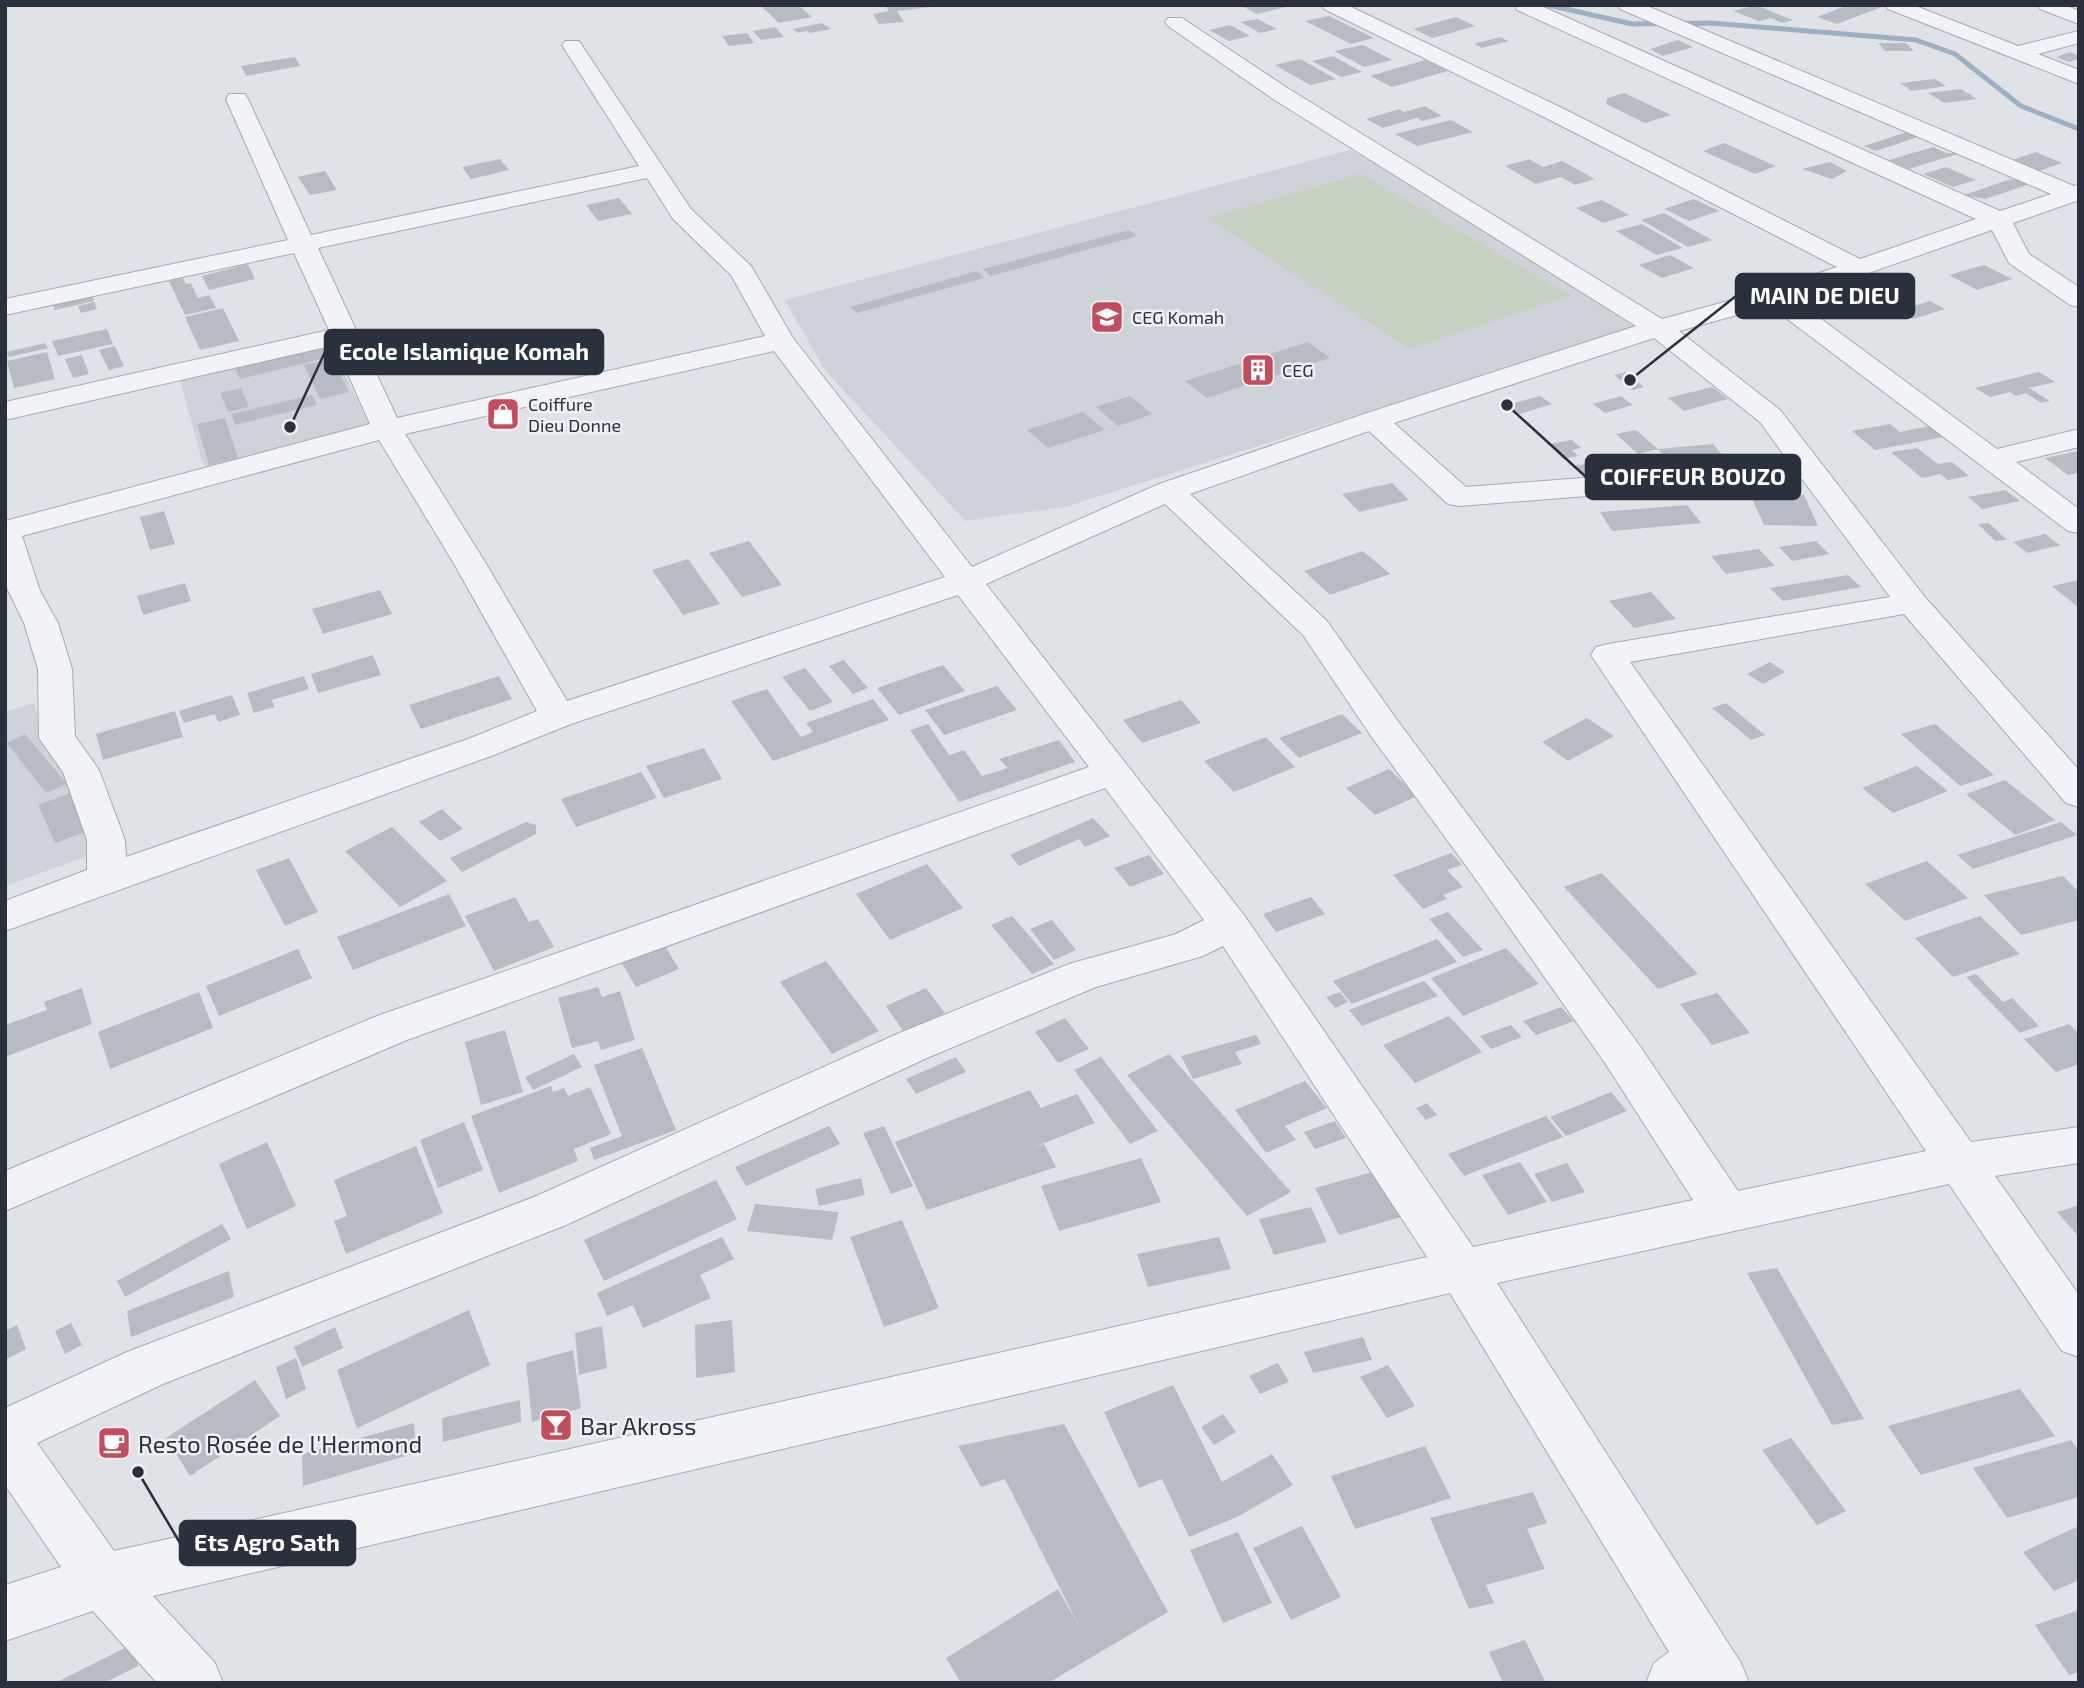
<svg xmlns="http://www.w3.org/2000/svg" width="2084" height="1688" font-family="'Exo 2',sans-serif">
<rect width="100%" height="100%" fill="#dfe3e8"/>
<path fill="#ced2d9" d="M1350,150L1379,165L1637,326L1065,507L965,521L824,369L785,300Z
M330,344L370,426L208,468L202,462L180,378Z
M34,703L49,749L73,781L96,853L5,886V712Z"/>
<path fill="#c5d1c1" d="M1360,174L1570,295L1410,349L1208,218Z"/>
<g fill="none" stroke-linecap="round" stroke-linejoin="round">
<path stroke="#9cb0c6" stroke-width="5" d="M1548,5L1632,24L1711,23L1916,40L1955,54L2021,106L2079,129"/>
</g>
<path fill="#b7bcc4" d="M760,5H798L812,17L779,23Z
M885,5H931V7L897,11L904,22L879,24L873,14L889,11Z
M1252,5H1289V6L1257,14L1244,7Z
M1756,5L1780,15L1793,20L1782,23L1771,18L1759,21L1733,11Z
M1848,5H1876L1882,7L1837,24L1817,17Z
M1329,16L1374,38L1351,44L1305,21Z
M1456,17L1475,26L1433,38L1413,29Z
M1257,19L1277,29L1260,33L1240,22Z
M822,23L831,29L810,33L806,31L798,33L793,29Z
M1230,25L1250,36L1229,41L1209,30Z
M775,27L784,37L761,40L753,31Z
M747,33L754,43L729,46L722,36Z
M1500,37L1508,41L1482,48L1474,44Z
M1678,40L1693,47L1663,56L1650,49Z
M1878,43H1906L1914,51H1885Z
M1363,45L1392,60L1364,67L1334,51Z
M2070,52L2079,56V59L2069,62L2056,57Z
M1333,56L1362,72L1341,77L1312,61Z
M295,57L300,66L246,76L241,66Z
M1300,59L1336,79L1310,85L1275,65Z
M1425,60L1448,71L1392,87L1370,76Z
M1935,79L1946,86L1912,91L1900,83Z
M1961,89L1977,99L1944,103L1928,93Z
M1624,93L1671,115L1645,123L1606,104L1607,98Z
M1425,106L1442,116L1422,121L1417,118L1383,128L1366,119L1399,109L1404,112Z
M1451,120L1473,132L1417,146L1395,134Z
M1910,131L1921,136L1876,151L1864,146Z
M1724,143L1776,166L1755,174L1703,151Z
M1933,147L1946,153H1961L1909,169L1889,160Z
M2036,152L2062,163L2039,171L2012,160Z
M500,159L509,170L471,179L462,167Z
M1529,159L1543,167L1562,161L1595,179L1575,185L1561,177L1536,184L1505,166Z
M1830,162L1847,171L1832,179L1802,169Z
M1946,167L1976,180L1953,187L1923,174Z
M325,171L337,190L310,195L298,177Z
M2011,179L2033,183L1985,199L1964,195Z
M619,198L632,214L598,221L586,205Z
M1694,199L1719,211L1689,221L1664,209Z
M1602,200L1629,215L1603,223L1576,208Z
M1664,213L1712,240L1688,247L1641,220Z
M1642,224L1683,248L1656,255L1616,231Z
M1129,230L1137,236L991,276L983,269Z
M1670,255L1694,268L1662,278L1639,265Z
M248,264L255,279L209,290L202,276Z
M1984,265L2012,279L1977,290L1949,275Z
M977,271L984,278L857,313L850,307Z
M183,278L186,284L191,283L198,298L209,295L216,308L185,315L169,281Z
M91,292L94,301L55,310L51,300Z
M1930,301L1945,309L1913,319L1898,311Z
M94,302L97,309L81,313L78,306Z
M223,308L239,341L200,350L185,317Z
M107,329L113,344L58,356L52,341Z
M1308,342L1330,358L1207,398L1185,381Z
M45,343L48,348L9,357L7,352Z
M115,346L124,366L109,370L99,350Z
M325,347L330,357L240,379L235,368Z
M47,352L55,379L14,388L7,361Z
M82,355L89,374L73,378L65,359Z
M333,359L349,392L320,399L304,365Z
M1626,372L1644,387L1633,390L1614,375Z
M2039,372L2055,382L2029,388L2050,401L2041,403L2026,393L2016,396L2010,392L1990,397L1975,388Z
M1712,387L1728,399L1684,411L1668,398Z
M241,388L249,407L228,412L220,393Z
M312,395L317,405L235,425L231,414Z
M1130,396L1152,414L1118,426L1096,407Z
M1540,396L1552,404L1520,414L1507,405Z
M1621,396L1633,405L1605,413L1593,404Z
M1083,412L1105,430L1048,448L1027,430Z
M225,418L238,458L209,465L197,424Z
M1890,424L1900,432L1935,425L1949,436L1875,450L1852,431Z
M1636,430L1658,449L1638,454L1616,434Z
M1572,440L1581,448L1572,450L1578,456L1563,459L1549,444Z
M1713,444L1727,460L1674,466L1658,449Z
M1917,448L1938,464L1952,462L1969,476L1948,480L1940,474L1922,478L1891,452Z
M2079,451V473L2068,475L2045,458Z
M1611,462L1617,472L1583,475L1576,465Z
M1392,483L1409,500L1359,512L1342,494Z
M2005,490L2020,501L1982,509L1968,497Z
M1750,494L1804,495L1818,526L1764,525Z
M1687,505L1701,523L1612,531L1600,512Z
M164,511L175,544L150,550L140,517Z
M1989,523L2007,540L1995,541L1978,524Z
M2045,534L2060,545L2028,553L2013,542Z
M749,541L782,585L742,597L709,553Z
M1816,541L1829,554L1792,561L1779,547Z
M1759,549L1775,566L1726,574L1711,556Z
M1363,551L1390,574L1330,595L1304,571Z
M688,559L720,604L683,615L652,570Z
M1848,575L1861,587L1783,601L1770,588Z
M2079,580V608L2052,586Z
M185,583L191,601L143,615L137,596Z
M380,590L392,614L323,634L312,609Z
M1651,592L1676,619L1634,628L1609,601Z
M373,655L381,675L318,693L311,674Z
M844,660L868,688L853,694L829,666Z
M1770,662L1785,672L1763,684L1747,674Z
M943,665L965,691L899,715L877,688Z
M805,668L833,702L810,711L782,677Z
M304,676L309,689L272,700L274,707L254,713L247,693Z
M499,676L512,699L421,729L409,705Z
M997,686L1017,710L944,735L925,710Z
M767,689L801,737L813,732L806,723L873,699L889,720L773,761L731,701Z
M232,695L240,715L218,722L215,714L184,723L179,711Z
M1181,700L1201,723L1142,743L1123,720Z
M1726,703L1765,735L1751,740L1712,708Z
M175,711L183,737L103,760L96,734Z
M1342,714L1362,733L1299,758L1279,738Z
M1587,718L1614,736L1568,761L1542,742Z
M928,724L949,755L964,750L982,776L1008,768L999,759L1059,740L1075,762L959,802L910,730Z
M1935,724L1994,775L1960,786L1901,734Z
M25,734L67,784L46,793L7,743Z
M1266,737L1295,767L1234,792L1204,761Z
M704,748L722,779L664,798L646,766Z
M1917,766L1948,791L1893,813L1862,788Z
M1389,769L1407,786L1411,785L1422,794L1375,815L1346,788Z
M641,772L657,798L576,827L561,799Z
M2005,780L2055,820L2015,835L1966,794Z
M75,791L93,829L55,843L38,805Z
M442,809L463,829L440,841L419,822Z
M1093,818L1110,836L1085,847L1079,839L1019,866L1010,855Z
M526,822L536,825V834L462,872L450,858Z
M2061,822L2077,835L1973,869L1957,855Z
M392,827L447,881L400,907L345,851Z
M1451,853L1462,865L1447,870L1463,887L1443,895L1447,899L1423,909L1393,875Z
M1149,855L1164,874L1130,887L1114,868Z
M289,858L318,912L285,926L256,870Z
M1927,861L1968,898L1905,921L1865,884Z
M927,864L963,908L890,940L856,894Z
M1602,873L1698,974L1658,989L1564,887Z
M2063,876L2079,892V920L2021,935L1984,895Z
M449,894L466,926L353,970L337,937Z
M515,897L529,922L538,919L554,947L494,971L465,916Z
M1311,897L1325,914L1276,932L1263,914Z
M1448,912L1483,950L1463,957L1429,919Z
M1012,916L1054,964L1032,974L991,925Z
M1980,916L2020,954L1953,977L1915,938Z
M1052,920L1076,950L1054,960L1030,929Z
M1437,939L1457,962L1352,1004L1333,981Z
M663,943L679,969L636,987L620,960Z
M1506,948L1539,984L1463,1016L1431,978Z
M298,949L312,978L219,1016L206,986Z
M826,961L879,1031L832,1054L780,982Z
M1976,974L2003,1002L2012,998L2039,1026L2020,1033L1966,977Z
M1424,981L1438,996L1362,1026L1349,1010Z
M598,987L602,997L620,991L635,1040L601,1050L598,1041L572,1048L558,998Z
M82,988L92,1024L5,1057V1025L47,1010L44,1002Z
M926,988L945,1013L904,1032L886,1006Z
M199,992L213,1028L110,1069L98,1032Z
M1340,992L1348,1002L1335,1008L1326,997Z
M1717,993L1750,1033L1712,1045L1680,1004Z
M1561,1007L1574,1021L1536,1035L1523,1021Z
M1449,1016L1482,1052L1415,1083L1383,1045Z
M1065,1018L1089,1049L1058,1063L1035,1032Z
M2069,1024L2079,1034V1064L2056,1072L2024,1039Z
M1511,1025L1522,1037L1491,1049L1480,1036Z
M505,1030L523,1092L481,1105L465,1042Z
M1256,1035L1261,1044L1235,1052L1242,1064L1193,1079L1181,1056Z
M642,1048L676,1130L594,1160L590,1148L622,1136L594,1065Z
M574,1054L582,1067L533,1090L525,1077Z
M1169,1054L1291,1192L1247,1216L1127,1075Z
M956,1057L966,1072L916,1094L906,1079Z
M1101,1057L1158,1131L1130,1144L1074,1070Z
M1305,1081L1327,1108L1285,1126L1296,1140L1266,1153L1235,1110Z
M551,1086L553,1092L564,1088L568,1096L590,1087L611,1134L574,1149L578,1161L499,1193L471,1116Z
M1030,1090L1041,1108L1077,1094L1095,1123L1034,1147L1044,1144L1056,1167L927,1210L895,1142Z
M1611,1092L1627,1111L1566,1136L1550,1117Z
M1427,1103L1437,1115L1426,1120L1416,1108Z
M1546,1116L1563,1137L1464,1176L1448,1154Z
M1335,1121L1346,1138L1315,1149L1304,1132Z
M464,1122L483,1170L438,1188L420,1140Z
M829,1126L840,1144L746,1186L735,1167Z
M884,1126L913,1186L891,1194L863,1133Z
M267,1142L296,1206L247,1229L219,1164Z
M416,1146L443,1213L346,1254L334,1221L347,1216L334,1180Z
M1141,1158L1161,1202L1059,1231L1041,1186Z
M1520,1162L1547,1202L1508,1215L1482,1175Z
M1567,1163L1585,1192L1552,1202L1534,1174Z
M1383,1169L1408,1215L1339,1235L1315,1188Z
M861,1178L865,1195L819,1206L815,1189Z
M716,1180L737,1219L604,1281L584,1240Z
M755,1204L839,1212L832,1240L747,1231Z
M2079,1205V1237L2057,1212Z
M1311,1207L1327,1242L1274,1255L1259,1219Z
M902,1220L939,1308L884,1327L850,1237Z
M222,1224L231,1239L125,1297L117,1281Z
M722,1237L734,1259L700,1275L711,1298L643,1328L633,1305L607,1316L597,1293Z
M1219,1237L1231,1269L1148,1287L1137,1254Z
M1777,1268L1864,1419L1832,1425L1747,1273Z
M229,1271L234,1297L131,1337L127,1311Z
M469,1310L490,1365L357,1428L337,1370Z
M732,1320L735,1372L696,1378L695,1325Z
M71,1323L82,1345L65,1354L55,1331Z
M17,1325L26,1349L5,1360V1331Z
M602,1326L607,1368L579,1375L575,1333Z
M335,1327L343,1348L302,1367L294,1347Z
M1363,1337L1372,1360L1313,1373L1304,1352Z
M573,1350L581,1408L532,1422L526,1363Z
M296,1358L306,1389L286,1399L276,1367Z
M1278,1363L1289,1382L1260,1394L1249,1376Z
M1388,1365L1415,1406L1387,1418L1360,1377Z
M255,1380L280,1416L190,1476L166,1438Z
M1173,1385L1222,1482L1272,1454L1293,1485L1239,1516L1189,1537L1162,1479L1139,1488L1104,1412Z
M2020,1389L2055,1436L1921,1475L1888,1426Z
M520,1400L521,1422L443,1442L442,1418Z
M1223,1414L1236,1432L1214,1445L1201,1427Z
M414,1423L416,1453L303,1486L302,1454Z
M1064,1424L1168,1612L1048,1683H961L946,1658L1058,1589L1080,1628L1005,1479L981,1487L958,1446Z
M1791,1438L1846,1511L1817,1525L1762,1450Z
M2071,1440L2079,1451V1497L2007,1518L1973,1468Z
M1425,1446L1451,1498L1355,1529L1331,1476Z
M1533,1492L1547,1523L1527,1529L1545,1569L1486,1585L1494,1603L1469,1609L1430,1518Z
M1302,1526L1341,1597L1291,1620L1253,1548Z
M2079,1526V1580L2054,1591L2023,1552Z
M1238,1532L1272,1603L1223,1623L1190,1550Z
M2079,1610V1672L2069,1675L2035,1625Z
M1525,1640L1546,1683H1503L1489,1652Z
M133,1644L138,1666L104,1683H55Z"/>
<g fill="none" stroke-linecap="round" stroke-linejoin="round">
<defs>
<path id="minor" d="M1321,5H1347L1566,110L1860,259L1976,219L1517,10L1515,5H1539L2000,211L2051,194L1620,9L1617,5H1645L2074,186L2079,185V200L2013,223L2029,254L2079,287V307L2070,305L2009,263L1992,230L1794,299L1997,449L2079,429V447L2016,462L2079,509V533L2068,531L1770,306L1679,331L1780,410L1924,596L2079,770V807L2066,803L1904,614L1630,662L1971,1142L2079,1127V1163L1995,1176L2079,1295V1357L2062,1351L1949,1184L1497,1283L1741,1663L1749,1683H1646L1654,1663L1669,1652L1450,1293L153,1596L215,1663L223,1683H157L93,1611L5,1641V1585L61,1567L5,1485V1408L127,1352L534,1197L897,1034L1069,964L1176,934L1204,920L1105,788L407,1040L5,1211V1171L377,1016L1089,767L958,595L571,724L494,755L5,931V901L87,870V840L63,772L39,738L38,669L24,623L5,584V521L370,424L335,345L5,420V402L329,330L294,253L5,315V299L288,240L226,99L229,94H245L248,99L311,235L639,166L562,45L565,41H579L691,209L751,266L793,338L972,567L1159,484L1364,414L1636,326L1273,99L1168,26L1165,22L1168,18H1182L1289,89L1662,319L1765,291L1837,267L1550,120L1324,9ZM647,178L673,219L731,275L765,336L397,418L318,248ZM1654,338L1760,422L1789,462L1466,487L1394,423ZM774,351L945,577L567,701L485,562L405,434ZM1369,431L1448,504L1459,506L1802,479L1890,597L1608,644L1596,647L1591,655L1926,1151L1738,1191L1635,1039L1397,720L1327,621L1190,494ZM379,440L453,562L537,711L468,739L126,857L125,840L99,770L75,736L72,669L58,623L40,591L22,536ZM1165,504L1303,635L1371,736L1472,874L1605,1063L1693,1200L1473,1247L1244,915L986,584ZM1223,946L1427,1257L114,1551L37,1443L163,1384L566,1225L927,1058L1096,987L1203,956Z
M1885,5H1913L2018,46L2079,31V43L2038,54L2079,70V84L1888,9Z
M2037,5H2065L2079,11V24L2040,9Z"/>
</defs>
<use href="#minor" stroke="#a5aab2" stroke-width="2"/>
<use href="#minor" fill="#f2f3f6" fill-rule="evenodd"/>
</g>
<defs>
<symbol id="school-square" viewBox="-11 -11 22 22"><rect x="-9" y="-9" width="18" height="18" rx="4" fill="#c54c5d" stroke="#eff1f5"/><path d="M0-5L7-2L0 1L-7-2ZM-4 1L0 2.5L4 1V4Q0 6-4 4Z" fill="#fff"/></symbol>
<symbol id="building-square" viewBox="-11 -11 22 22"><rect x="-9" y="-9" width="18" height="18" rx="4" fill="#c54c5d" stroke="#eff1f5"/><path d="M-4-6H4V6H1V3H-1V6H-4ZM-2.5-4.3h1.7v1.8h-1.7ZM.8-4.3h1.7v1.8H.8ZM-2.5-1h1.7V.8h-1.7ZM.8-1h1.7V.8H.8Z" fill="#fff"/></symbol>
<symbol id="shop-square" viewBox="-11 -11 22 22"><rect x="-9" y="-9" width="18" height="18" rx="4" fill="#c54c5d" stroke="#eff1f5"/><path d="M-5-2.5h2.3a2.7 3.5 0 0 1 5.4 0H5L5.5 6h-11ZM-1.5-2.5h3a1.5 2.3 0 0 0-3 0Z" fill="#fff"/></symbol>
<symbol id="bar-square" viewBox="-11 -11 22 22"><rect x="-9" y="-9" width="18" height="18" rx="4" fill="#c54c5d" stroke="#eff1f5"/><path d="M-6-5H6L.8 .8V4.5H3.5V6h-7V4.5H-.8V.8Z" fill="#fff"/></symbol>
<symbol id="cafe-square" viewBox="-11 -11 22 22"><rect x="-9" y="-9" width="18" height="18" rx="4" fill="#c54c5d" stroke="#eff1f5"/><path d="M-5.5-4.5H6V0H3Q3 3.5 0 3.5H-2.5Q-5.5 3.5-5.5 0ZM3-3.2v2h1.7v-2ZM-6 4.5H4V6H-6Z" fill="#fff"/></symbol>
</defs>
<g fill-rule="evenodd">
<use href="#school-square" x="1088" y="298" width="38" height="38"/>
<use href="#building-square" x="1239" y="351" width="38" height="38"/>
<use href="#shop-square" x="484" y="395" width="38" height="38"/>
<use href="#bar-square" x="537" y="1406" width="38" height="38"/>
<use href="#cafe-square" x="95" y="1424" width="38" height="38"/>
</g>
<g text-anchor="middle" dominant-baseline="central" stroke-width="5" stroke-linejoin="round" paint-order="stroke">
<g font-size="18" fill="#29313e" stroke="#eff1f5" text-anchor="start">
<text x="1132" y="317">CEG Komah</text>
<text x="1282" y="370">CEG</text>
<text x="528" y="404">Coiffure<tspan x="528" dy="21">Dieu Donne</tspan></text>
</g>
<g font-size="24" fill="#29313e" stroke="#eff1f5" text-anchor="start">
<text x="580" y="1425">Bar Akross</text>
<text x="138" y="1443">Resto Rosée de l'Hermond</text>
</g>
</g>
<path fill="none" stroke="#29313e" stroke-width="2.5" d="M1630 380L1736 296M290 427L325 352M1507 405L1586 477M138 1472L180 1543"/>
<g fill="#29313e" stroke="#eff1f5" stroke-width="2.5">
<circle cx="1630" cy="380" r="7"/>
<circle cx="290" cy="427" r="7"/>
<circle cx="1507" cy="405" r="7"/>
<circle cx="138" cy="1472" r="7"/>
</g>
<g fill="#29313e" stroke="#29313e" stroke-width="2.5">
<rect x="1736" y="274" width="178" height="44" rx="7"/>
<rect x="325" y="330" width="278" height="44" rx="7"/>
<rect x="1586" y="455" width="214" height="44" rx="7"/>
<rect x="180" y="1521" width="175" height="44" rx="7"/>
</g>
<g font-size="23" text-anchor="middle" font-weight="bold" fill="#fff">
<text x="1825" y="304">MAIN DE DIEU</text>
<text x="464" y="360">Ecole Islamique Komah</text>
<text x="1693" y="485">COIFFEUR BOUZO</text>
<text x="267" y="1551">Ets Agro Sath</text>
</g>
<rect width="2084" height="1688" fill="none" stroke="#29313e" stroke-width="14"/>
</svg>
